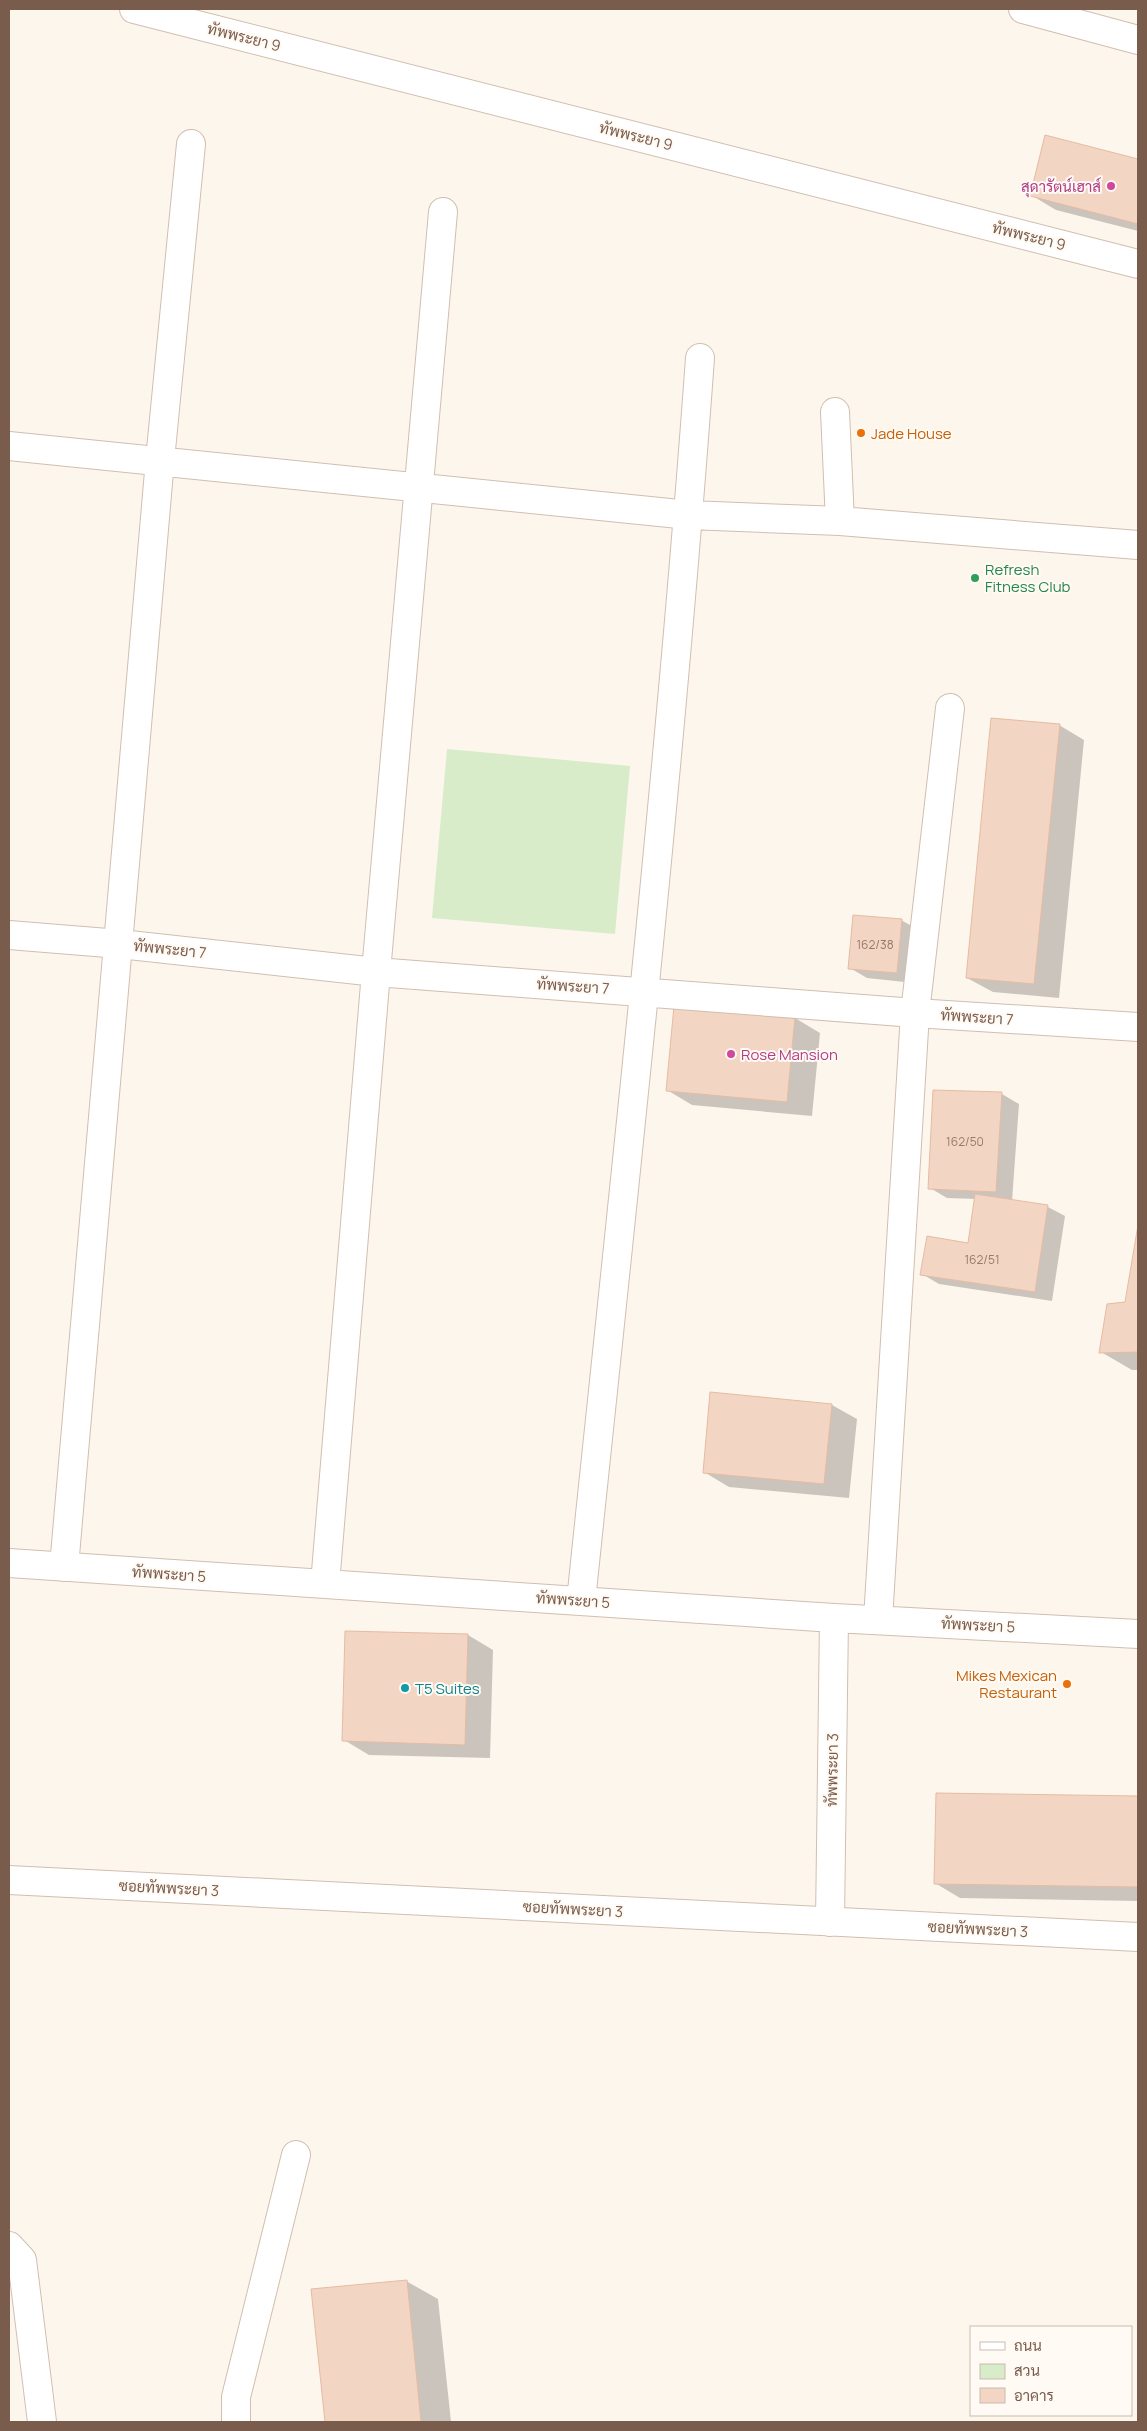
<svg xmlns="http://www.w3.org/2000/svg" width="1147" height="2431" font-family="Manrope,Sarabun,sans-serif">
<rect width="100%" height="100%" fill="#fdf6ec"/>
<path fill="#d8ecc9" d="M447,749L630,766L615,934L432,918Z"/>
<path fill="#0003" d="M1046,136L1138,160V231L1056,210L1031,195Z
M1059,725L1084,740L1059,998L993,992L967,978Z
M901,920L919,930L914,983L867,978L850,968Z
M676,1007L795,1018L820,1033L812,1116L692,1105L667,1090Z
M934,1092L1002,1094L1019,1104L1012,1201L1048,1207L1065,1216L1052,1301L939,1284L922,1274L969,1244L976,1199L947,1198L930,1188Z
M1138,1233V1370H1132L1101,1352L1126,1304Z
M832,1405L857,1419L849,1498L729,1487L704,1472Z
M347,1632L468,1635L493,1650L490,1758L369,1755L344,1740Z
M937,1794L1138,1797V1901L960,1898L935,1883Z
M406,2281L438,2299L451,2422H326L313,2291Z"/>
<path fill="#f3d5c3" stroke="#e6bba3" d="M1045,135L1138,159V224L1030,196Z
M991,718L1060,724L1034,984L966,978Z
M853,915L902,919L897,973L848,969Z
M674,1006L795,1017L787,1102L666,1091Z
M933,1090L1002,1092L996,1192L928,1189Z
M975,1194L1048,1205L1035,1292L920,1275L927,1236L968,1243Z
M1138,1225V1352L1099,1353L1107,1304L1125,1302Z
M710,1392L832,1404L824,1484L703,1473Z
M345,1631L468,1634L465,1745L342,1741Z
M936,1793L1138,1796V1887L934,1884Z
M407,2280L421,2422H325L311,2289Z"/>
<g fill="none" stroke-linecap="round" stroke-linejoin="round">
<defs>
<path id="minor" d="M134,9L1138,264
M1023,9L1138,40
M835,412L840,521
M9,446L689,515L840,521L1138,545
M9,935L120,944L376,972L915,1013L1138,1027
M9,1563L834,1618L1138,1634
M64,1567L160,460L191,144
M325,1584L376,972L443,212
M581,1601C624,1187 670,773 700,358
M878,1620L915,1013L950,708
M9,1880L1138,1937
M830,1922L834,1618
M9,2246L22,2260L42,2422
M236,2422V2397L296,2155"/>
</defs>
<use href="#minor" stroke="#d1beb0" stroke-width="30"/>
<use href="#minor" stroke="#fff" stroke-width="28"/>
</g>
<g fill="#d1479c" stroke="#fffaf3" stroke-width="2">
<circle cx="1111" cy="186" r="5"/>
<circle cx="731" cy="1054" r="5"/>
</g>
<g fill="#e8710a" stroke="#fffaf3" stroke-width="2">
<circle cx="861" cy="433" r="5"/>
<circle cx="1067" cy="1684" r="5"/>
</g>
<circle fill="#2e9e5b" stroke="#fffaf3" stroke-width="2" cx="975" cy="578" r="5"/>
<circle fill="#0f9aa8" stroke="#fffaf3" stroke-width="2" cx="405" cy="1688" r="5"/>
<g text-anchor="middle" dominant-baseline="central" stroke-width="4" stroke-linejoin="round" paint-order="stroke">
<g font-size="12" fill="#987a6a">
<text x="875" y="944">162/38</text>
<text x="965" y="1141">162/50</text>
<text x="982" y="1259">162/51</text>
</g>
<g font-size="15" fill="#7a5c4d" stroke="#fffaf3">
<text transform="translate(244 37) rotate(14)">ทัพพระยา 9</text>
<text transform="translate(636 136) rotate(14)">ทัพพระยา 9</text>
<text transform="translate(1029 236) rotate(14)">ทัพพระยา 9</text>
<text transform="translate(170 949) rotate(6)">ทัพพระยา 7</text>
<text transform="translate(573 986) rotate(4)">ทัพพระยา 7</text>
<text transform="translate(977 1017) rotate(4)">ทัพพระยา 7</text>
<text transform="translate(169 1574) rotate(4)">ทัพพระยา 5</text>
<text transform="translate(573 1600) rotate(4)">ทัพพระยา 5</text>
<text transform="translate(978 1625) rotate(3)">ทัพพระยา 5</text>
<text transform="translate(832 1770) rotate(-89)">ทัพพระยา 3</text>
<text transform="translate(169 1888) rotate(3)">ซอยทัพพระยา 3</text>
<text transform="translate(573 1909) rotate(3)">ซอยทัพพระยา 3</text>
<text transform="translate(978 1929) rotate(3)">ซอยทัพพระยา 3</text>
</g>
<g font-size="15" fill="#b23c85" stroke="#fffaf3" text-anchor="end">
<text x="1101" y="186">สุดารัตน์เฮาส์</text>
<text x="741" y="1054" text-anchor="start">Rose Mansion</text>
</g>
<g font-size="15" fill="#c56008" stroke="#fffaf3" text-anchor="start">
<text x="871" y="433">Jade House</text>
<text x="1057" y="1675" text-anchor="end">Mikes Mexican<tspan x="1057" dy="17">Restaurant</tspan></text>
</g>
<g font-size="15" fill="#27864d" stroke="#fffaf3" text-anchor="start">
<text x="985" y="569">Refresh<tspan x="985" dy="17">Fitness Club</tspan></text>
</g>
<g font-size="15" fill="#0d838f" stroke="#fffaf3" text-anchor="start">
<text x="415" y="1688">T5 Suites</text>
</g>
</g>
<rect width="1147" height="2431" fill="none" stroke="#7a5c4d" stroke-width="20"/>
<rect x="970" y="2326" width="162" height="90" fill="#fffaf3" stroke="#cabbb1"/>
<rect x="980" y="2342" width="25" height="8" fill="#ffffff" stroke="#cabbb1"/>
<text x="1014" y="2351" font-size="15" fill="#7a5c4d">ถนน</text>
<rect x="980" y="2364" width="25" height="15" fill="#d8ecc9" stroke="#cabbb1"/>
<text x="1014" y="2376" font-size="15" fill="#7a5c4d">สวน</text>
<rect x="980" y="2388" width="25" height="15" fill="#f3d5c3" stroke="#cabbb1"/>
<text x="1014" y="2401" font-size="15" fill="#7a5c4d">อาคาร</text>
</svg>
